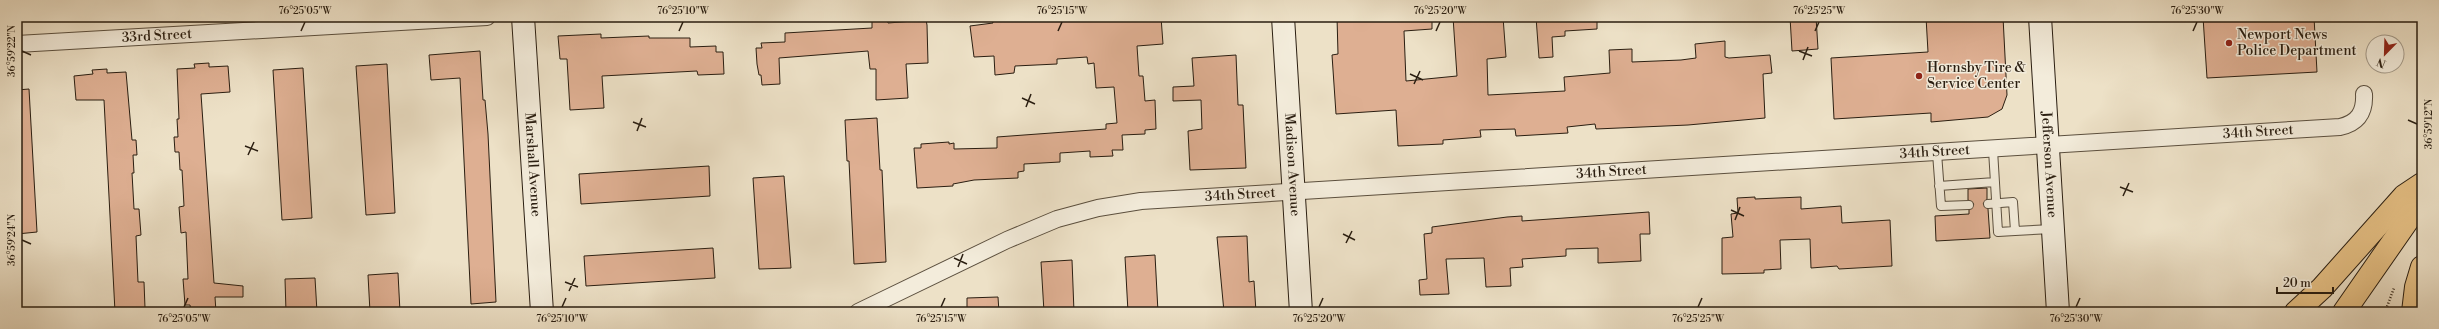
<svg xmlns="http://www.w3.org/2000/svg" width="2439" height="329" font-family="'Libre Bodoni',serif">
<rect width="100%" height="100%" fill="#ede1c7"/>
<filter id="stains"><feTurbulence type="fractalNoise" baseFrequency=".005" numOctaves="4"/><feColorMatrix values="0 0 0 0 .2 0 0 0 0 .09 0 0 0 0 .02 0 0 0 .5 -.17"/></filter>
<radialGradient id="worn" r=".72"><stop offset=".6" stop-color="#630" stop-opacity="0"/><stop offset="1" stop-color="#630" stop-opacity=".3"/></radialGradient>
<path fill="#deaf92" stroke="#2a1e11" d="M1012,17H1161L1163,44L1137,46L1139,76H1143L1145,101L1155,100L1156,129L1145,130V134L1122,135L1123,150H1112L1113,156L1090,157V151L1060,153V162L1024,164V171L1018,172V178L974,180L953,184V186L917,188L914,148H921V144L949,142V144L954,143V149L997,148V137L1106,129V124L1117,123L1114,87L1096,88L1094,63L1088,64L1087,57L1057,59V64L1015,66L1014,73L995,75L994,56L974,57L970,26L993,23L992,19Z
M1337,17H1432V29L1404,31L1406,81L1457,76L1453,17H1503L1506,57L1487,59L1488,95L1565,91L1564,77L1610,73L1609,50L1632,49V62L1681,60L1696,58L1695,44L1725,41V57L1729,58L1770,55L1772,73L1763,74L1765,118L1688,125L1596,129L1595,124L1567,127L1568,133L1516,136L1515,129L1480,130L1481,137L1443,140V144L1398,146L1396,110L1336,114L1332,55L1338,54Z
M1536,17H1597V29L1565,31V36L1552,37L1553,57L1539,58Z
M1790,17H1816L1818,49L1792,51Z
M1926,17H2003L2007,95L2002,109L1988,117L1931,122V113L1834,119L1831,58L1928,52Z
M2203,17H2314L2317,72L2207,78Z
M887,19L888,23L926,20L927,25L928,63L906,64L908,98L876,100V69H870L868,51L779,58L780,84L762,85L761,75H759L757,64L756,48H762L761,43L785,42V33L872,28V20Z
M601,34V38L649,36V38H690V47L716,46V52H723L724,74L698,75L697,71L602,76L604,108L570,110L567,59H560L558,36Z
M480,51L483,100H485L488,134L496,302L471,304L460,78L431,80L429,55Z
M1236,55L1238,105H1243L1246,168L1190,170L1188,131L1202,129L1201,100L1173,101V87L1194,86L1192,58Z
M209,63V67L228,66L230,92L201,94L214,283L243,286V297H215L216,312H191L190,305H185L183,279H188L186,232L181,233L179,207L184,206L182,170H180L179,152H175L174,137H178L177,119H179L177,69L195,68L194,64Z
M387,64L395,213L366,215L356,66Z
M303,68L312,218L282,220L273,70Z
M107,69V73L126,72L132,140H136L137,155H133L134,173H132L134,209H139L141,235L136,236L138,282H144L145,308H140V312H115L104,100H76L74,76L93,74L92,70Z
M29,89L37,232L17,234V90Z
M877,118L880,170H882L886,262L854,264L849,161H847L845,120Z
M709,166L710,196L581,204L579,174Z
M784,176L791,268L759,269L753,178Z
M1987,188V199L1983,204L1988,209L1990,238L1936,241L1935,216L1969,214V210L1974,204L1968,200V189Z
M1755,197V199L1801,197V209L1841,206L1842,223L1890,220L1892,266L1839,269L1837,266L1811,268L1810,239L1780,240L1781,269L1764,270V273L1722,274V238L1733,237L1731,214L1738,213L1737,198Z
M1649,212L1650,234H1640L1641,261L1598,263V248L1566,249V256L1522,259L1523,267L1510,268L1511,286L1486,287L1484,258L1446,259L1449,294L1420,295L1419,280L1427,279L1424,234L1432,233V227L1507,217L1522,216V221Z
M1247,236L1249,282L1254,281L1256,312H1224L1217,237Z
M713,248L715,278L586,286L584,256Z
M1155,255L1158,312H1128L1125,257Z
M1072,260L1074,312H1044L1041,262Z
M398,273L400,312H370L368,275Z
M315,278L317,312H286L285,279Z
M998,297L999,312H967V298Z"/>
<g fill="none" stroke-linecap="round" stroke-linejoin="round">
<defs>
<path id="lane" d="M1993,150L1998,232L2015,231
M1937,153L1941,206L1969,205
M1939,186L1995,182
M1988,204L2013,202L2015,231L2052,229"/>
<g id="street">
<path id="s1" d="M17,44L487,17"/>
<path id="s2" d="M858,312L1007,240L1057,219L1098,208L1141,201L2340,127C2358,123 2365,112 2364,94"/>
</g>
<g id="secondary">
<path id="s3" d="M523,17L542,312"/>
<path id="s4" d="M1283,17L1301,312"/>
<path id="s5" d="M2040,17L2058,312"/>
</g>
<path id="primary" d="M2296,312L2322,288L2404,196L2422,184"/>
<path id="highway" d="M2344,312L2422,200
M2413,312L2416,287L2422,267"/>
</defs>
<use href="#lane" stroke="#5b4f3e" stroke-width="10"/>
<use href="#street" stroke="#5b4f3e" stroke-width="18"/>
<use href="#secondary" stroke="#2a1e11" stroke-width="24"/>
<use href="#primary" stroke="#2a1e11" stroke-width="24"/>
<use href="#highway" stroke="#2a1e11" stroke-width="24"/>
<path stroke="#2a1e11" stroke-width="2.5" stroke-dasharray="1 2" stroke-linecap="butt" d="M2385,312L2394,288"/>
<use href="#lane" stroke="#f3ecdb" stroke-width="8"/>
<use href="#street" stroke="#f3ecdb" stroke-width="16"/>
<use href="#secondary" stroke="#f3ecdb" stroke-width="22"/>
<use href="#primary" stroke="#e6c084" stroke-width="22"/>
<use href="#highway" stroke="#e6c084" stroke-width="22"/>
</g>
<path fill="none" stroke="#2a1e11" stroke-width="1.5" d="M301,31L305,22M679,31L683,22M1058,31L1062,22M1436,31L1440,22M1815,31L1819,22M2193,31L2197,22M22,51L31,55M1799,51L1812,56M1803,60L1808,47M1410,74L1423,80M1414,84L1420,71M1022,98L1035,104M1026,107L1031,94M2408,120L2417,124M633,122L646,127M637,131L642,118M245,146L258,151M248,155L254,142M2120,187L2133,192M2123,196L2129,183M1731,210L1744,216M1735,220L1740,207M1343,234L1355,240M22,240L31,244M1346,243L1352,231M954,258L967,264M958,267L963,254M565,282L578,287M569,291L575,278M184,307L188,298M562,307L566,298M941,307L945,298M1319,307L1323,298M1698,307L1702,298M2076,307L2080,298"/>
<g fill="#8f2418" stroke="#f3ecdb" stroke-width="1.5">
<circle cx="2229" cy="43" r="4"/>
<circle cx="1919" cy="76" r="4"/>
</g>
<g text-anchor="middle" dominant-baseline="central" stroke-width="3" stroke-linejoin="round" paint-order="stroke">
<g font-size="14" fill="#2a1e11" stroke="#f3ecdb" text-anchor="start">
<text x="2237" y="35">Newport News<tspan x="2237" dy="16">Police Department</tspan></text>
<text x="1927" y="68">Hornsby Tire &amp;<tspan x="1927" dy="16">Service Center</tspan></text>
</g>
<g font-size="14" fill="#2a1e11" stroke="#f3ecdb">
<text stroke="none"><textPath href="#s1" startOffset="140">33rd Street</textPath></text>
<text stroke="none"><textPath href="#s2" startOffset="1425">34th Street</textPath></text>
<text stroke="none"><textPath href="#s2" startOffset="1101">34th Street</textPath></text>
<text stroke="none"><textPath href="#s3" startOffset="148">Marshall Avenue</textPath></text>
<text stroke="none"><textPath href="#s4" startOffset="148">Madison Avenue</textPath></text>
<text stroke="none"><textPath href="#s5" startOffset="148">Jefferson Avenue</textPath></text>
<text stroke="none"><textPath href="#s2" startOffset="777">34th Street</textPath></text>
<text stroke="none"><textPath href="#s2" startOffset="405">34th Street</textPath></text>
</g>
</g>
<rect width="2439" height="329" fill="none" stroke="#ede1c7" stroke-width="44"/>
<g transform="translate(2385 54) rotate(203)"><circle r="19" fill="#f3ecdb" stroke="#a39a8a"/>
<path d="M0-3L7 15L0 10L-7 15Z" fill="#8f2418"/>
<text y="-6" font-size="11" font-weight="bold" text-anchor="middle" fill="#2a1e11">N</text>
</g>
<path d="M2277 287v6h56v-6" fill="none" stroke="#2a1e11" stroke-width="2"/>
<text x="2283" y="287" font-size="12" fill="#2a1e11" stroke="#f3ecdb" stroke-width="3" paint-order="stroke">20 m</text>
<rect x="22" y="22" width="2395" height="285" fill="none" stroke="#2a1e11" stroke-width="1.5"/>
<g font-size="10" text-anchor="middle" fill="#2a1e11">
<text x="305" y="14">76°25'05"W</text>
<text x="683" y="14">76°25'10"W</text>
<text x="1062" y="14">76°25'15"W</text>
<text x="1440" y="14">76°25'20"W</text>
<text x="1819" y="14">76°25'25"W</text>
<text x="2197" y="14">76°25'30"W</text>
<text transform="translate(11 51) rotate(-90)" y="4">36°59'22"N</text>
<text transform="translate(2428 124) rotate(-90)" y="4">36°59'12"N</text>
<text transform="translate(11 240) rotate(-90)" y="4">36°59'24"N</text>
<text x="184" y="322">76°25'05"W</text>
<text x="562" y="322">76°25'10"W</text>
<text x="941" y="322">76°25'15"W</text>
<text x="1319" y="322">76°25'20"W</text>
<text x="1698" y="322">76°25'25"W</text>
<text x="2076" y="322">76°25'30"W</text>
</g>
<rect width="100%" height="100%" filter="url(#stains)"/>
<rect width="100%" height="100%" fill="url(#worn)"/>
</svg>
